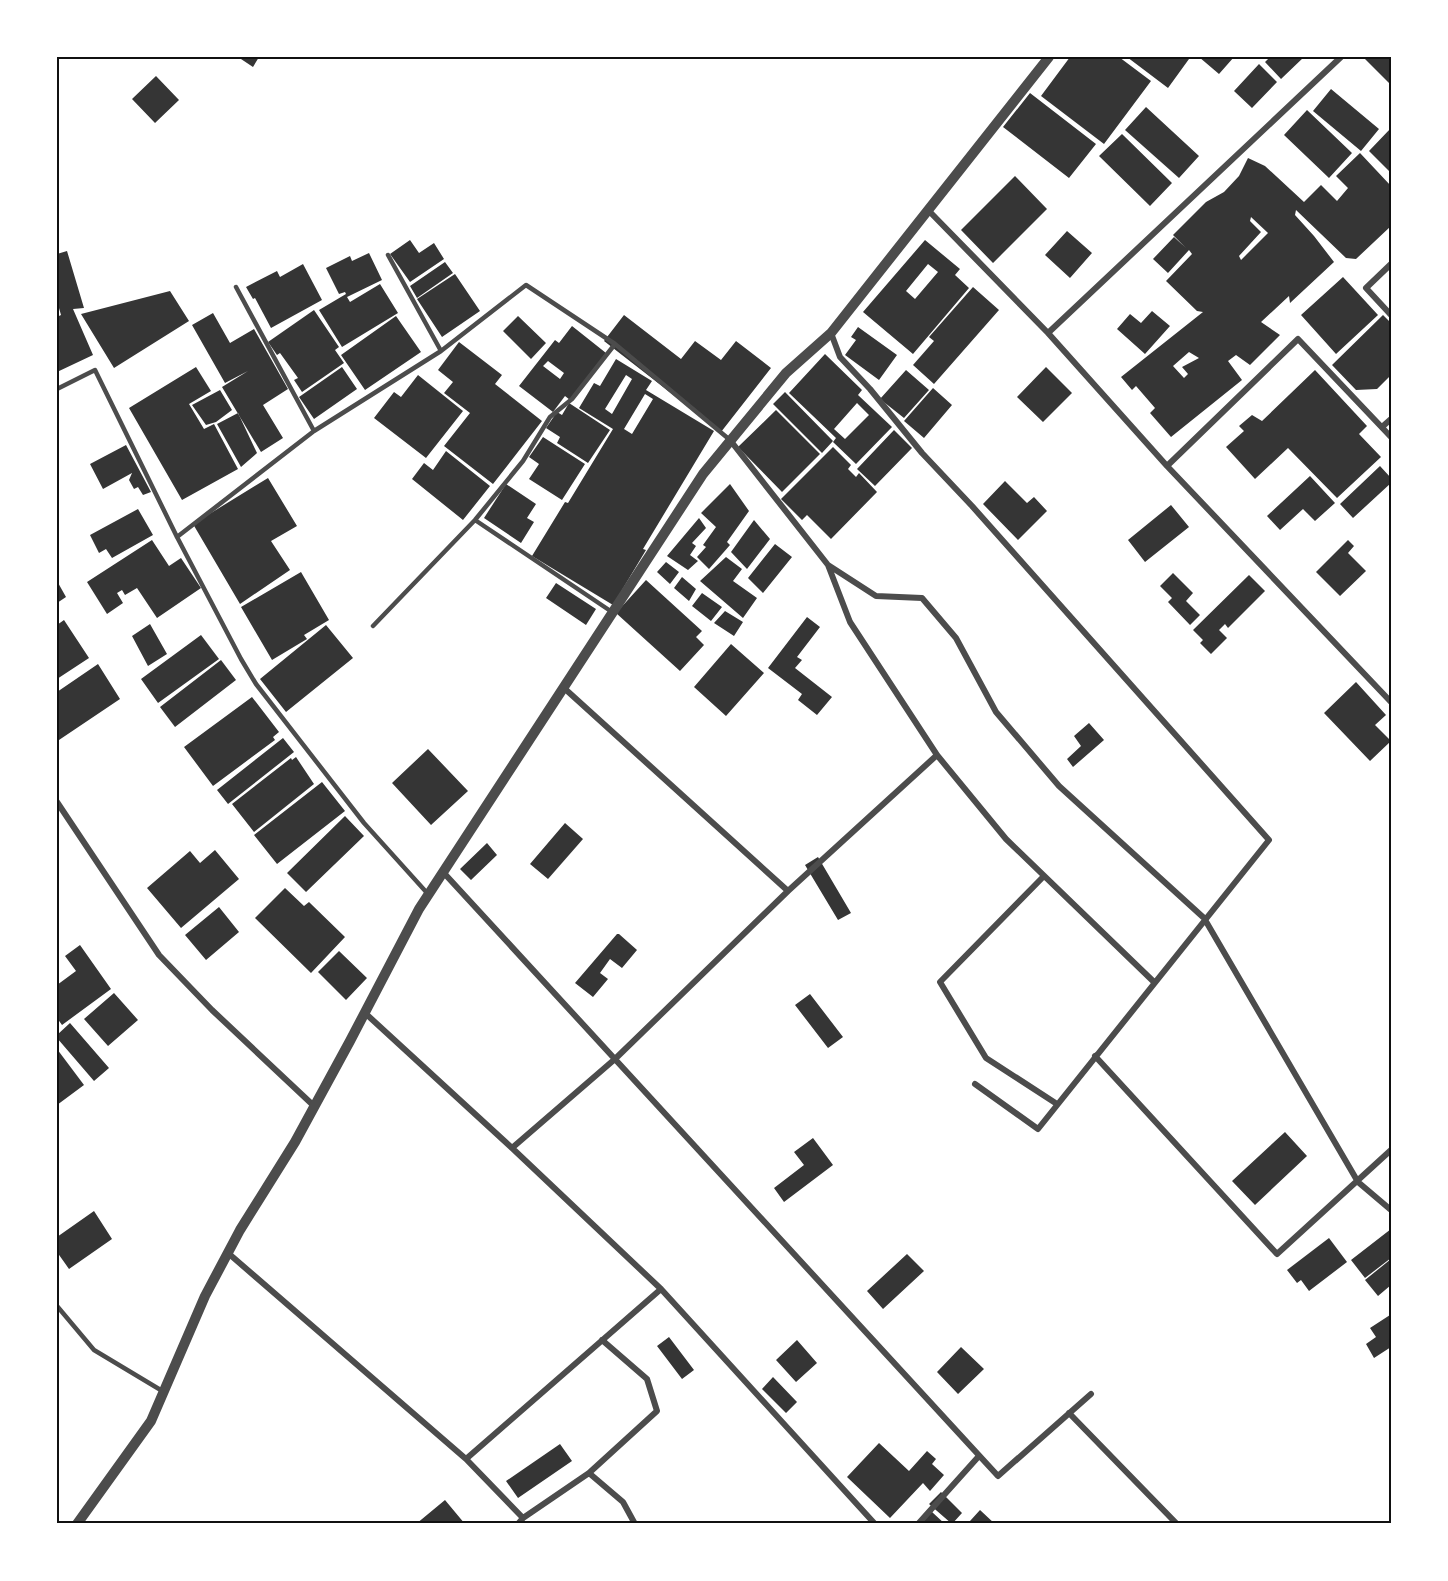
<svg xmlns="http://www.w3.org/2000/svg" width="1448" height="1581" font-family="'Noto Sans',sans-serif">
<rect width="100%" height="100%" fill="#fff"/>
<path fill="#353535" fill-rule="evenodd" d="M238,57H259L253,67Z
M1070,57H1119L1151,81L1104,144L1041,96Z
M1127,57H1187L1189,59L1168,88Z
M1199,57H1234L1219,74Z
M1270,57H1304L1281,79L1265,62Z
M1363,57H1391V85Z
M1259,64L1277,82L1252,108L1234,91Z
M156,76L179,100L155,123L132,99Z
M1331,89L1379,129L1361,151L1313,111Z
M1030,93L1096,144L1069,178L1003,127Z
M1146,107L1199,156L1179,178L1125,130Z
M1307,110L1352,153L1329,178L1284,135Z
M1391,128V173L1369,151Z
M1122,134L1172,183L1150,206L1099,156Z
M1360,153L1391,186V226L1356,259L1346,258L1296,210L1295,215L1314,236L1334,262L1290,303L1289,296L1261,322L1280,335L1250,365L1236,355L1228,361L1242,380L1171,437L1150,413L1155,408L1136,386L1132,390L1121,377L1203,312L1197,311L1166,281L1192,254L1189,250L1168,273L1153,259L1174,237L1186,248L1173,235L1206,202L1224,192L1239,176L1248,158L1265,166L1304,202L1321,185L1337,201L1348,188L1336,176ZM1251,217L1268,233L1241,260L1239,256L1261,232L1250,221ZM1189,352L1199,358L1182,367L1188,374L1184,378L1173,366Z
M1015,176L1047,209L993,263L961,230Z
M1067,231L1092,253L1070,278L1045,255Z
M410,240L419,253L434,243L444,259L410,282L390,254Z
M925,240L960,269L955,275L969,288L913,354L863,312ZM928,264L938,272L915,299L906,291Z
M67,251L84,308L73,309L93,355L57,372V317L61,315L57,301V254Z
M369,253L382,280L347,297L350,302L380,284L398,313L342,347L319,310L346,294L345,292L339,294L326,268L350,256L352,261Z
M445,262L453,273L417,298L410,286Z
M303,264L322,300L271,328L255,298L253,299L246,287L277,271L280,277Z
M455,274L480,311L442,337L417,299Z
M1343,277L1378,315L1336,354L1301,315Z
M973,287L999,310L934,384L913,365L934,341L929,337Z
M170,291L189,321L114,368L81,314Z
M314,310L339,347L335,350L344,363L302,392L294,380L298,378L280,353L277,355L268,342Z
M1152,311L1170,326L1145,354L1117,329L1130,314L1141,323Z
M213,313L230,343L254,329L288,389L263,405L283,438L261,452L222,387L248,371L225,383L192,325Z
M624,315L681,359L695,341L721,360L736,341L771,368L721,432L604,341Z
M1383,315L1391,323V375L1377,389L1356,390L1332,365Z
M396,316L421,352L365,390L341,355Z
M518,316L546,343L531,359L503,331Z
M572,326L606,353L570,400L565,396L553,412L519,386L555,340L559,343ZM548,361L564,373L560,379L543,366Z
M858,327L897,355L879,380L845,355L856,340L851,337Z
M459,342L502,375L495,384L542,421L493,484L444,446L470,413L444,393L453,382L438,370Z
M825,354L862,390L858,395L892,427L856,464L833,442L836,438L789,393ZM857,403L869,415L845,439L834,429Z
M616,359L652,381L646,390L714,431L643,549L646,550L613,605L532,556L565,502L568,503L613,429L579,408L594,383L600,386ZM626,375L632,379L612,414L605,409ZM645,394L653,399L632,434L624,429Z
M196,367L211,391L189,404L204,429L214,424L238,469L182,500L129,408Z
M342,367L357,389L314,419L299,397Z
M1046,367L1072,393L1043,422L1017,397Z
M906,370L929,390L904,418L880,399Z
M1315,370L1367,426L1359,434L1381,457L1337,498L1288,448L1255,479L1226,447L1244,431L1239,426L1252,415L1262,421Z
M418,375L463,411L426,458L374,418L394,392L401,397Z
M933,388L952,405L924,438L904,421Z
M220,390L232,410L216,422L206,425L192,405Z
M785,392L833,441L822,453L773,404Z
M569,403L610,430L588,463L557,443L560,437L546,428L557,412L562,415Z
M776,410L820,454L782,492L738,447Z
M238,413L257,453L241,467L217,424Z
M894,430L912,448L875,486L857,469Z
M543,437L585,464L562,500L529,479L539,464L529,457Z
M126,445L151,492L143,495L138,487L134,489L129,480L132,473L103,489L90,464Z
M833,447L851,465L848,469L856,477L859,473L877,492L831,539L807,515L802,520L781,499Z
M446,451L490,486L463,520L412,479L424,463L433,470Z
M1380,466L1391,478V483L1353,518L1340,504Z
M1310,476L1335,503L1315,521L1303,509L1280,530L1267,516Z
M268,478L297,526L271,541L290,570L240,604L193,524Z
M1005,481L1027,503L1034,497L1047,511L1018,540L983,504Z
M506,484L536,504L527,518L534,522L521,543L484,518Z
M730,484L749,511L727,542L730,545L709,569L697,557L706,547L703,545L716,527L701,513Z
M1171,505L1189,527L1145,562L1128,540Z
M138,509L153,535L112,558L106,549L99,553L90,535Z
M699,518L706,528L692,543L696,546L690,555L698,561L688,570L667,556Z
M754,520L770,539L747,569L731,552Z
M152,540L169,566L181,558L201,588L157,618L137,588L125,595L122,590L117,593L123,603L107,614L87,582Z
M1348,540L1354,546L1348,553L1366,571L1340,596L1316,572Z
M775,544L792,557L763,593L748,578Z
M726,557L742,569L733,581L757,598L743,618L700,581Z
M666,562L679,572L670,584L657,572Z
M301,572L329,620L304,635L307,639L272,660L241,607Z
M1173,573L1193,593L1186,601L1200,615L1190,625L1168,602L1172,598L1160,586Z
M1249,575L1265,591L1228,628L1225,624L1219,630L1227,638L1211,654L1200,643L1203,640L1193,630Z
M682,577L696,589L689,601L674,588Z
M646,580L702,631L696,637L704,645L680,671L616,613Z
M57,581L66,597L57,603Z
M556,583L596,609L586,625L546,598Z
M702,593L722,607L711,621L692,606Z
M725,611L743,622L734,636L714,623Z
M807,617L820,627L797,657L802,660L795,668L832,697L817,715L798,700L802,694L768,668Z
M64,620L89,658L57,679V625Z
M150,624L167,654L148,666L132,636Z
M326,625L353,658L286,712L260,679Z
M201,635L219,659L158,703L141,679Z
M731,644L764,673L726,716L694,687Z
M221,660L236,680L175,727L160,707Z
M98,664L120,699L59,740L57,737V692Z
M1356,682L1386,715L1375,725L1391,741L1370,761L1324,713Z
M252,697L279,732L273,737L275,740L213,786L184,747Z
M1089,723L1104,740L1073,767L1067,759L1081,746L1074,736Z
M283,738L294,752L228,804L217,790Z
M428,749L468,791L431,825L392,783Z
M296,757L314,784L254,832L232,804L291,758L292,760Z
M322,782L345,811L277,864L254,835Z
M345,816L364,836L306,892L287,873Z
M565,823L583,839L548,879L530,864Z
M487,843L497,855L471,880L460,869Z
M215,850L239,879L181,928L147,888L190,851L200,863Z
M818,857L851,913L838,920L805,865Z
M285,888L304,906L309,902L345,937L311,973L255,918Z
M219,907L239,932L206,960L185,935Z
M617,934H619L637,950L622,968L610,959L600,973L608,979L593,997L575,983Z
M80,945L111,989L62,1025L57,1018V985L76,971L65,956Z
M339,951L367,978L346,1000L318,972Z
M114,993L138,1020L108,1046L84,1019Z
M810,994L843,1037L828,1048L795,1005Z
M70,1023L109,1068L94,1081L57,1038V1035Z
M57,1049L84,1085L57,1105Z
M1285,1132L1307,1156L1255,1205L1232,1181Z
M813,1138L833,1165L784,1202L774,1188L804,1165L794,1152Z
M94,1211L112,1239L69,1269L57,1252V1237Z
M1391,1229V1258L1365,1278L1351,1260Z
M1329,1238L1347,1262L1309,1291L1301,1280L1297,1283L1287,1270Z
M907,1254L924,1271L883,1309L867,1291Z
M1391,1259V1285L1378,1296L1365,1280Z
M1390,1315L1391,1347L1374,1358L1366,1344L1376,1337L1370,1328Z
M669,1337L694,1370L682,1379L657,1346Z
M797,1340L817,1363L796,1382L776,1360Z
M961,1347L984,1369L958,1394L937,1372Z
M773,1377L797,1402L786,1413L762,1389Z
M879,1443L909,1471L927,1451L936,1459L932,1464L944,1475L930,1491L923,1483L890,1518L847,1477Z
M560,1444L572,1461L518,1498L506,1481Z
M941,1492L962,1513L952,1524L929,1504Z
M445,1500L465,1524H416Z
M980,1510L995,1524H973L970,1521Z
M932,1512L945,1524H920Z"/>
<g fill="none" stroke-linecap="round" stroke-linejoin="round">
<path stroke="#4c4c4c" stroke-width="4.5" d="M388,255L441,351
M236,287L314,431
M57,389L95,370L177,537L241,659L256,684L364,823L428,894
M475,520L612,612
M177,537L314,431L441,351L526,285L615,344L730,440
M373,626L475,520L523,461L550,417L572,399L615,344
M57,1306L94,1350L164,1392"/>
<path stroke="#4c4c4c" stroke-width="6" d="M929,211L1048,333L1167,466L1391,702
M1391,264L1366,288L1391,315
M831,333L840,357L870,389L922,453L972,506L1269,840L1038,1129L975,1084
M1048,333L1341,57
M1382,427L1391,419
M730,440L828,565L876,596L922,598L956,638L996,712L1059,786L1204,918L1358,1182L1391,1210
M1167,466L1298,339L1391,437
M828,565L850,622L937,755L1006,839L1154,982
M57,802L159,955L212,1010L314,1106
M443,872L998,1476L1091,1394
M1044,876L940,982L986,1058L1057,1104
M788,891L937,755
M365,1013L512,1148L661,1289L466,1459L523,1518L518,1524
M1095,1056L1277,1254L1391,1150
M512,1148L615,1059L788,891L564,688
M228,1253L466,1459
M661,1289L875,1524
M1069,1413L1177,1524
M589,1473L623,1502L635,1524
M523,1518L589,1473L657,1411L647,1379L602,1340
M918,1524L979,1456"/>
<path stroke="#4c4c4c" stroke-width="10" d="M77,1524L151,1421L205,1296L240,1230L295,1142L350,1041L419,909L703,474L786,373L831,333L1049,57"/>
</g>
<rect width="1448" height="1581" fill="none" stroke="#ffffff" stroke-width="117"/>
<rect x="58" y="58" width="1332" height="1464" fill="none" stroke="#111" stroke-width="2"/>
</svg>
